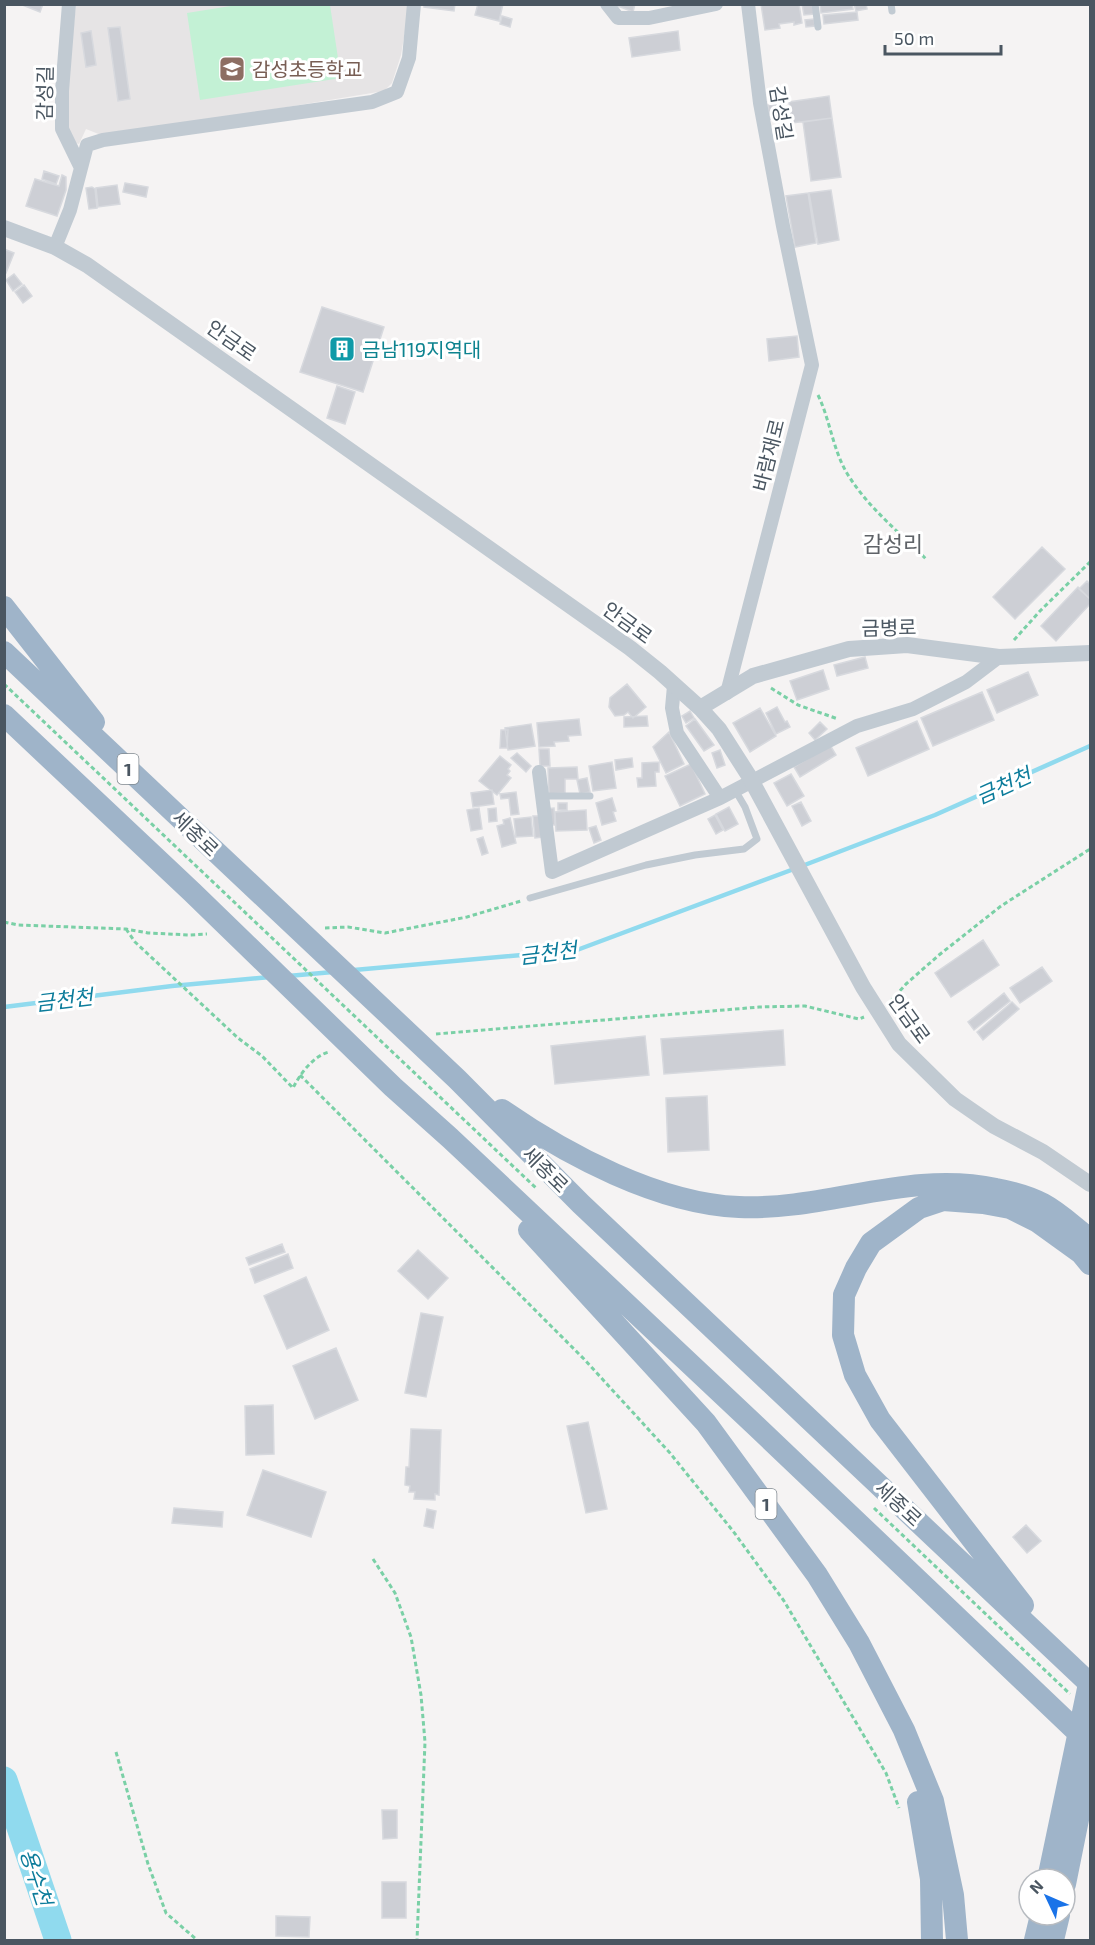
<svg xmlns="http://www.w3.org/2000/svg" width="1095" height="1945" font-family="'Exo 2','Noto Sans KR',sans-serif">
<rect width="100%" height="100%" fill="#f5f3f3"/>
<path fill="#e6e4e5" d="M76,5H407V19L401,55L392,83L384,91L106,137L86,129L79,144L75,143L66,128V96Z"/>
<path fill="#c3f1d5" d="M243,4L330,5L341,78L200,100L187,13Z"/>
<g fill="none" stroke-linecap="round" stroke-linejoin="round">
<path stroke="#90daee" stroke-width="4.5" d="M802,866L935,815L1090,746
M354,970L577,950L794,869
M288,976L333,972
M4,1007L172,986L270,977"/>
<path stroke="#90daee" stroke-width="27" d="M4,1780L58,1940"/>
</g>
<path fill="#cdcfd5" stroke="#d7d9de" stroke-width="1.5" d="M20,4H43L40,12Z
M424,4H455L454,11L424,7Z
M478,4H503L499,21L475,15Z
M613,4H635L633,12Z
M761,4H799L802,23L794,25V22L779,24L780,28L765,30Z
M802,4H812L814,14L804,15Z
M820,4H852L853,9L821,13Z
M854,4H866L867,9L856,11Z
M857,12L858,20L824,24L823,15Z
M502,16L512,19L510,27L500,24Z
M814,19L815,26L806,27L805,20Z
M120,27L130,99L118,101L108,28Z
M91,31L96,65L86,67L81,33Z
M678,31L680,50L632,57L629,38Z
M829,96L832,118L792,123L789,102Z
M783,103L785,117L779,118L778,114H775L773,105Z
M768,105H773L775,118L770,119Z
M832,118L841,177L811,181L803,122Z
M44,171L59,176L56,184L42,179Z
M62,175L66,177V190L57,216L26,206L35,179L59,186Z
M125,183L148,187L146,197L123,192Z
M117,185L120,204L98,207L96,188Z
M92,187L95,189L97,208L89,209L86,188Z
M831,190L839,240L818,244L809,193Z
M808,193L816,243L795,247L786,196Z
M4,249L14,253L6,273L4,272Z
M14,274L22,284L13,291L6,280Z
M24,285L32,296L23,303L15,292Z
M322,307L384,327L363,392L300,372Z
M797,336L799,357L769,361L767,339Z
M337,386L355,392L345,424L327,418Z
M1042,547L1065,569L1015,619L993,597Z
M1087,581L1090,584V599L1079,589Z
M1078,587L1090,599V604L1056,641L1041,626Z
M865,657L868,668L837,676L834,665Z
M823,670L829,689L797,700L790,681Z
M1028,672L1038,695L997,713L987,690Z
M627,684L646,707L633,718L628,712L624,715L615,716L609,707L610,698Z
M982,692L994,720L933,746L921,718Z
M777,707L785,722L787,721L790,727L776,734L766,713Z
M760,708L776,736L750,752L733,723Z
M690,711L694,718L686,723L682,716Z
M647,716L648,726L624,727V717Z
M579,719L581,735L568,736L569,741L554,742L555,746L539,747L537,723Z
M695,719L714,745L704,751L686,726Z
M917,721L929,749L868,776L856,748Z
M820,722L827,729L815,740L809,733Z
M531,724L535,746L508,750L505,728Z
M501,730H508L507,748H500Z
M669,732L684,764L666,773L653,747Z
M830,745L836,755L800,777L794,767Z
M539,749H549L550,766H540Z
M720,750L725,765L717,768L712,753Z
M517,753L531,766L526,772L511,758Z
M500,756L511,765L508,769L510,771L507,775L511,778L497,795L479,781Z
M632,758L633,767L616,770L615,760Z
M612,762L616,788L593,791L589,766Z
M659,762V772H655L656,786L638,787L637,778H642V763Z
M691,764L705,794L680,806L665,776Z
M577,767L578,779H565V793L549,794L548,768Z
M791,774L804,796L787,806L774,783Z
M587,778L590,792L580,794L577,780Z
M492,790L494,804L473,807L471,793Z
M516,792L519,814L511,815L509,798L501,799L500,794Z
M612,798L616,811L613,812L616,821L602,825L596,803Z
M801,802L811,821L802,826L792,806Z
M558,803H567V810H558Z
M729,807L738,824L725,831L716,814Z
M479,808L482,829L471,831L467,810Z
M496,808L497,821L489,822L488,809Z
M554,808L555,825H547L546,809Z
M586,810L587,830L556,831L555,812Z
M715,815L723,830L716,834L708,819Z
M533,816H541L543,837L535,838Z
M531,817L533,836L516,837L514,819Z
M510,818L516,843L502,847L497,826L504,824L503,820Z
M596,826L601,840L594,843L589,828Z
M483,837L488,853L482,855L477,839Z
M983,940L999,965L951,997L935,973Z
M1042,967L1052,981L1020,1003L1010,988Z
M1004,993L1010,1001L974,1030L968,1022Z
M1012,1002L1019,1009L983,1040L977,1032Z
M783,1030L785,1065L664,1074L661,1039Z
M645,1036L649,1075L555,1084L551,1046Z
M707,1096L709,1150L668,1152L666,1098Z
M282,1244L285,1252L249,1265L246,1258Z
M418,1250L448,1278L428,1299L398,1271Z
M288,1254L293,1268L255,1283L250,1269Z
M306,1277L329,1330L287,1349L264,1296Z
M421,1313L443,1317L426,1397L405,1393Z
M336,1348L358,1400L315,1419L293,1366Z
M273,1405L274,1454L246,1455L245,1406Z
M588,1422L607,1509L586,1513L567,1426Z
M411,1429L441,1430L439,1495L435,1494V1500L414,1499L415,1492H409L410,1486L405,1485L406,1467H409Z
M263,1470L326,1492L311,1537L247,1515Z
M174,1508L223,1512L222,1527L172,1523Z
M427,1509L436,1511L433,1528L424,1526Z
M1026,1525L1041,1541L1027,1553L1013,1537Z
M382,1810H397V1838L383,1839Z
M382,1882H406V1918H382Z
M276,1916L310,1917L309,1937L276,1936Z"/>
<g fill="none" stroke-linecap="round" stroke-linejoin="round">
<path stroke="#7ad0a6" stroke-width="3" stroke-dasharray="4.5 3" stroke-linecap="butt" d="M818,395C831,422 833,453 850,478C870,509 901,534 927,560
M1014,640L1040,611L1090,562
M4,684L536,1188
M771,688L798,705L838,719
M4,922L18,925L126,929L148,933L190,935L207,934
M325,928L348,927L385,933L467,917L521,901
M126,929L135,942L238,1038L262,1056L293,1088C300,1074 313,1056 329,1052
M890,1002L906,984L939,955L1001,906L1090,849
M436,1034L759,1007L805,1006L859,1019L864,1017
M300,1075L584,1359L670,1453L733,1531L784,1601L886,1773L899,1808
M874,1508L1070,1694
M373,1559L395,1593L411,1637L421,1695L425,1742L417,1940
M116,1752L148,1864L166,1913L197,1940"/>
<path stroke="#c1cad2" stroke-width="7" d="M815,4L818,27
M891,4L892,11
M542,796H590
M530,898L646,865L695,855L744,849L757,839L745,807L735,790"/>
<path stroke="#c1cad2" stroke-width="14" d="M607,4L618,18H649L716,4
M81,168L87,145L103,140L372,102L397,92L409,58L414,4
M55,247L70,210L81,168L62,129V91L69,4
M727,693L812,365L783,226L760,103L748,4
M539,772L552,872L720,798L677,733L672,708L674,686
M720,798L857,726L913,709L966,682L999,657"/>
<path stroke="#c1cad2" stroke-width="16" d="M4,228L55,247L87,265L630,648L660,672L700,708L719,729L749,776L863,987L899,1044L955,1099L994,1126L1043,1152L1090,1184
M700,708L753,676L849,649L907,645L999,657L1090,653"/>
<path stroke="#9fb4c9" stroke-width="22" d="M4,607L94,722
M4,652L457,1079L581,1204L1090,1684
M4,715L192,892L393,1087L450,1138L756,1426L1090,1744
M502,1110C567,1155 659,1204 739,1207C826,1211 908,1170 996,1189C1012,1192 1028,1196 1043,1204C1060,1213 1075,1228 1090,1239
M529,1230L706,1423L817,1575L859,1643L904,1730L933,1801L953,1895L957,1940
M1023,1605L880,1420L855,1375L843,1335L844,1295L856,1268L871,1243L919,1208L943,1200L983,1203L1010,1208L1038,1222L1081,1253L1090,1264
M918,1802L931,1879L932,1940
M1048,1879L1090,1679
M1065,1884L1090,1760
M1035,1940L1041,1915
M1053,1940L1059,1915"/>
</g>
<defs>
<symbol id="school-square" viewBox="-11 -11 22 22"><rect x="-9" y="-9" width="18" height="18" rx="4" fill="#8d6e63" stroke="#fff"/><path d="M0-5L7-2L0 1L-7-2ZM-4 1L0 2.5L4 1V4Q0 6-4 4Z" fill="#fff"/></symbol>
<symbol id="building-square" viewBox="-11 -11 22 22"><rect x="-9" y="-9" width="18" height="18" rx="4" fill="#0f9aa8" stroke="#fff"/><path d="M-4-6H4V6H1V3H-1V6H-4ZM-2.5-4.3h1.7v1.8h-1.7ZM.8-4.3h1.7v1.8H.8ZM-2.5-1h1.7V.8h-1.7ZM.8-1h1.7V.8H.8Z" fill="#fff"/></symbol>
</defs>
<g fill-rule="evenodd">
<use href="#school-square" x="217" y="54" width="30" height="30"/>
<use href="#building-square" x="327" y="334" width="30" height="30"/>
</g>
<g text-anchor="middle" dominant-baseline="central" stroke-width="6" stroke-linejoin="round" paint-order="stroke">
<g fill="#fff" stroke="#808990" stroke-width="1.5">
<rect x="117.5" y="754" width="21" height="30" rx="4.5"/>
<rect x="755.5" y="1489" width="21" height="30" rx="4.5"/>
</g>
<g font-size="18" font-weight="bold" fill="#4a5661">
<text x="128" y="769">1</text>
<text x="766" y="1504">1</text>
</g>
<g font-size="20" fill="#785e54" stroke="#fff" text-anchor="start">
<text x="252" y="69">감성초등학교</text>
</g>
<g font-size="20" fill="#4a5661" stroke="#fff">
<text transform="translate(44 93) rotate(-89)">감성길</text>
<text transform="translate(782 113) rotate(81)">감성길</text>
<text transform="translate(232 340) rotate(35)">안금로</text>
<text transform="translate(768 455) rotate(-76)">바람재로</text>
<text transform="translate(628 622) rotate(36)">안금로</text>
<text transform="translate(889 627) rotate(-1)">금병로</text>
<text transform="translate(196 833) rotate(44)">세종로</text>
<text transform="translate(910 1018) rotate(54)">안금로</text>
<text transform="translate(546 1169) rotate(45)">세종로</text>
<text transform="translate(899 1503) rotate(43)">세종로</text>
</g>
<g font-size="20" fill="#0d838f" stroke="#fff" text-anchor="start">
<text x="362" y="349">금남119지역대</text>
</g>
<g font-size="21" font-style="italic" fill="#0c7c9b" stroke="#fff">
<text transform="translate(1003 785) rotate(-24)">금천천</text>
<text transform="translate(548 952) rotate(-7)">금천천</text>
<text transform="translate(64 999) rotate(-7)">금천천</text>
<text transform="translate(37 1877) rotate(72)">용수천</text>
</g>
<g font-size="22" fill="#5f6368" stroke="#fff">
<text x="893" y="543">감성리</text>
</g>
</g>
<rect width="1095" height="1945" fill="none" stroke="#4a5661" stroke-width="12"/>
<g transform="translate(1047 1897) rotate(314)"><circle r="28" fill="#ffffff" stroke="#b7bbc0" stroke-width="1.5"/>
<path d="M0-4.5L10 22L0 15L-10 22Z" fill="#1a73e8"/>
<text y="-9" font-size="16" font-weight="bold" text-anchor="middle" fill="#4a5661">N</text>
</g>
<path d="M885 45v9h116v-9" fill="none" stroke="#4a5661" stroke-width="3"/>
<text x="894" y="45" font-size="18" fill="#4a5661" stroke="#ffffff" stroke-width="4.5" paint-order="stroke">50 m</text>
</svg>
